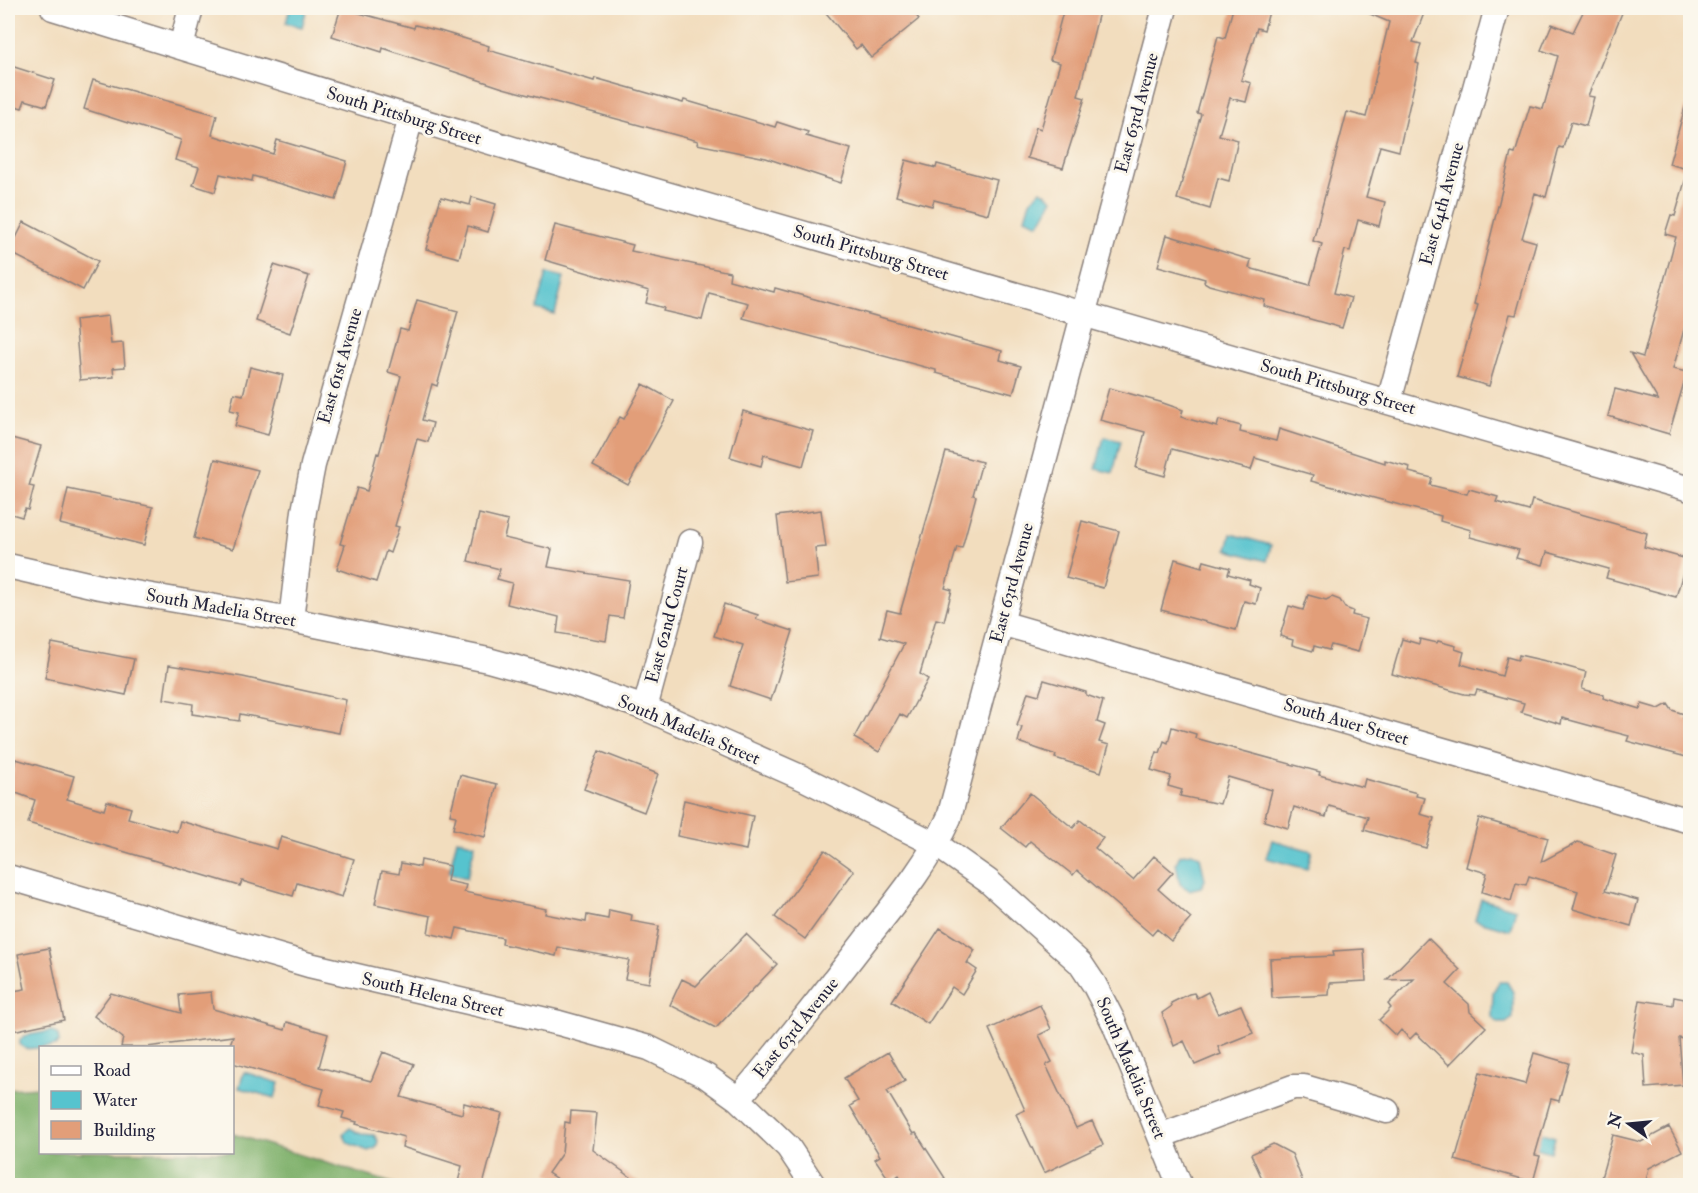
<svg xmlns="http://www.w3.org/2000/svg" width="1698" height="1193" font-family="'IM FELL Double Pica',serif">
<rect width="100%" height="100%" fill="#fbf7ec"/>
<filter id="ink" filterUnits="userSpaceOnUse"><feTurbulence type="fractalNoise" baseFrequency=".0167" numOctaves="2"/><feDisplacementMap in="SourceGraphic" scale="12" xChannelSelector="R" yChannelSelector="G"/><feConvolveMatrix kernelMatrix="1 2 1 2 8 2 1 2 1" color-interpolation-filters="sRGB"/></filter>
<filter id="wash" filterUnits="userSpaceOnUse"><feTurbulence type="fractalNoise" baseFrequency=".008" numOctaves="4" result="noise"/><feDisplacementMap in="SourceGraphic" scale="24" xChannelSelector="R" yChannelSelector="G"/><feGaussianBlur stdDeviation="1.35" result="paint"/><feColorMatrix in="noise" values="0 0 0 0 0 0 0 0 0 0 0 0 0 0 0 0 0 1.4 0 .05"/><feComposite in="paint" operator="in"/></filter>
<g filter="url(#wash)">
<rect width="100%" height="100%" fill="#f2ddbe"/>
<path fill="#7eb06a" stroke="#506952" stroke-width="1.5" d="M40,1087V1152H232L233,1134L398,1185H8V1089Z"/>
<path fill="#56c3ce" stroke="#3c7284" stroke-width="1.5" d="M290,8H307L302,27L286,23Z
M1041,190L1053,199L1039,224L1025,218L1030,201Z
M547,273L564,277L555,314L537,309Z
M1104,437L1121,441L1113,473L1096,469Z
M1231,534L1271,545L1267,561L1227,550Z
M457,839L475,844L467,878L449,873Z
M1272,840L1312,851L1307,869L1266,858Z
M1192,853L1200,856L1205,880L1201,887L1189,890L1180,884L1176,863L1180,855Z
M1481,899L1516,909L1510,930L1475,920Z
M1499,982H1507L1513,992V1018L1506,1023H1498L1492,1017L1493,992Z
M51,1031L58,1035L59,1042L55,1046L26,1049L20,1045V1040L24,1036Z
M244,1072L279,1083L275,1098L239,1088Z
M350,1128L361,1134L374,1135L378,1141L376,1148L368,1151L348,1143L343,1134Z
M1532,1130L1555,1137L1551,1152L1526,1145Z"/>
<g id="blocks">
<path fill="#e29e79" d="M341,8L414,28L415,25L440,31L489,46L488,50L594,81L595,78L683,103L684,100L775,127L777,122L808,132L806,136L851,149L841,183L766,158L697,144L698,141L503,88L383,48L382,52L332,36Z
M822,8H910L919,19L871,58L861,45L856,49Z
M1064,8H1100L1078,96L1085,98L1063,168L1027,158L1036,127L1041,129L1060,63L1050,60Z
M1233,8H1270L1264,30L1257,28L1241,80L1251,83L1246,102L1230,98L1219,135L1238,140L1229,181L1218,178L1210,209L1177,199L1201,114L1197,113L1218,36L1225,38Z
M1356,8H1426L1413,42L1421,44L1416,63L1419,64L1399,151L1380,146L1366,197L1385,202L1379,226L1358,220L1350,251L1345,250L1334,293L1351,298L1342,328L1264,306L1265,300L1209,285L1204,282L1205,279L1158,266L1167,235L1251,260L1249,268L1310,285L1322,244L1313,241L1347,112L1366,117L1389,22Z
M1585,8H1624L1588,96L1594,97L1586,126L1571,122L1563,148L1559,147L1546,197L1535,193L1522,238L1536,242L1516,315L1510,314L1489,386L1457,377L1478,305L1474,304L1511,153L1515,154L1530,106L1543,109L1558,56L1541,50L1552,24L1573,32Z
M8,65L55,80L46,106L25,100L22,108L8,104Z
M93,80L217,115L212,135L273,154L277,140L347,161L336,200L253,176L252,181L220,174L215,192L193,185L199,167L175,160L181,140L84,109Z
M1685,107L1690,108V170L1669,164Z
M906,160L936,168L937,164L997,180L988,214L934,200L932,206L896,196Z
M1685,181L1690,182V321L1687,319L1673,369L1687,372L1669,434L1608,416L1615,389L1658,400L1630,353L1643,357L1676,237L1665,234L1671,215L1675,216Z
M441,197L470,205L472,197L496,204L488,232L468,226L459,258L426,249Z
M24,222L98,261L83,290L9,252Z
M555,225L633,245L631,251L730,272L729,280L774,292L775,288L1002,351L1000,360L1021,366L1013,394L936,373V370L743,318L748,303L709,293L702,320L663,311L664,308L646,303L649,291L545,260Z
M274,265L309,276L290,333L256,321Z
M417,300L458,311L437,386L432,384L422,420L433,423L428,442L417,439L400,501L402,502L395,526L399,527L390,553L386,551L376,582L337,569L345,545L340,544L357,488L367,491L377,453L379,454L401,376L388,372L400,329L408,331Z
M108,316L111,344L123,343L125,367L113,368L114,377L80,380L75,320Z
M250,367L283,375L268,435L235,426L239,412L230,410L234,393L243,395Z
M643,384L674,401L628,485L593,466L620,417L624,419Z
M1109,388L1160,402L1183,410L1181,417L1217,427L1219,420L1241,426L1240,432L1276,441L1279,429L1385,463V460L1410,467L1409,472L1432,478L1430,485L1467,494L1469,489L1498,497L1496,502L1529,511L1532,500L1647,533L1644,547L1687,559L1676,597L1606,578L1609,569L1547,552L1543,565L1516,558L1519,550L1470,537L1471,530L1440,521L1441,516L1311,481L1313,475L1255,458L1251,470L1172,449L1165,476L1136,468L1145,432L1100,420Z
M743,411L813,431L803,466L764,455L761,466L730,457Z
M8,437L41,446L29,486L34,487L28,510L25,509L22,517L8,513Z
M946,452L982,462L973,495L976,496L962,548L957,547L945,588L952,590L944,621L936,619L920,674L928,679L907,718L900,714L879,752L854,738L904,644L880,637L887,610L900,613Z
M215,459L258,470L233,549L194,538Z
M68,489L153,507L144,545L60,524Z
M821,510L826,547L815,548L818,578L785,582L777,516Z
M479,514L508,521L504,538L552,549L548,567L629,580L623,618L610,616L606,641L557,633L559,617L507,604L512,583L497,579L500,569L468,561Z
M1082,521L1119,531L1103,588L1066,578Z
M1175,559L1202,567L1204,561L1230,568L1228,574L1250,580L1249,584L1260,588L1256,604L1244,601L1236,630L1161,610Z
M1308,595L1326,600L1332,597L1340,600L1345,608L1353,611L1352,615L1367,619L1358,652L1331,645L1329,650L1314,646L1313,651L1292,645L1293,640L1280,636L1289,606L1303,610Z
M724,604L758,615L756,619L793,631L771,700L730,686L743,645L714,636Z
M1402,639L1419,644L1420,639L1437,643L1438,641L1456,646L1455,649L1464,652L1461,664L1502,676L1507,657L1518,660L1519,655L1550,662L1586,672L1582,689L1604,695L1603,698L1640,709L1642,704L1659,709L1668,704L1672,710L1684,714L1683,718L1690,720V758L1627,741L1629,736L1595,727L1562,718L1561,724L1521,712L1524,703L1477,690L1475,695L1464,694L1392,674Z
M52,643L134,659L126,695L45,678Z
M169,665L243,677L346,700L339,733L240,714L239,721L192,714L193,704L164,699Z
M1044,680L1086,692V695L1103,701L1097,722L1105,725L1099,742L1109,745L1101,772L1055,758L1056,755L1018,742L1022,727L1017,726L1028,692L1039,695Z
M1172,727L1196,734L1195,738L1320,772L1319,775L1363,787L1365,779L1417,793L1416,796L1425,798L1420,814L1434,818L1426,848L1364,830L1368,817L1329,806L1326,817L1294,807L1288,828L1264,821L1272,790L1228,777L1220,804L1180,796L1182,790L1168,786L1171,776L1151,770L1157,752L1160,753L1164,741L1168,743Z
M599,751L658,774L644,812L584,789Z
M16,759L74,776L67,799L104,810L107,801L131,808L128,818L177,832L180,821L277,849L281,837L354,859L342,897L297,883L293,896L242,881L240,886L28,823L35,800L8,790Z
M460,775L497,784L485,837L453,829L456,816L450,815Z
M1030,793L1073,828L1080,820L1103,838L1095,848L1133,880L1154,856L1173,872L1158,889L1191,918L1171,941L1157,929L1152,935L1077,870L1073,875L1030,841L1025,847L1001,828Z
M684,800L753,816L746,850L677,836Z
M1479,818L1548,838L1541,862L1578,842L1616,855L1605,891L1638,900L1631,926L1573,909L1578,891L1529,876L1526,885L1516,883L1511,901L1482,892L1487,873L1466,867Z
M825,850L854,871L805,939L775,917Z
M421,860L450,866L447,881L466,885L464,892L546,909L545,914L586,922L587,915L608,919L609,910L632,915L631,921L659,926L649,983L625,979L629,960L558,947L556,956L502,944L503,938L457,928L454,939L428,933L431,916L375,904L382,871L399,874L401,863L420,867Z
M940,928L975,950L967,963L977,970L962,994L952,987L928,1024L892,1001Z
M746,934L777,964L716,1028L670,1005L682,979L696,986Z
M1428,938L1460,970L1447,984L1469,1004L1470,1012L1486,1027L1449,1065L1416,1033L1410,1039L1401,1030L1396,1036L1379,1020L1391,1008L1388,1004L1414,979L1387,980Z
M49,948L64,1020L8,1032V992L25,989L18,954Z
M1364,949L1366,981L1330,983L1329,995L1272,998L1270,959L1334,956L1333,951Z
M211,992L213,1009L285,1030L287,1022L328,1034L319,1067L371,1081L383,1052L414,1064L401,1097L462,1114L464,1103L502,1113L483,1185L458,1182L462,1166L402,1147L404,1137L356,1124L357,1122L342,1118L344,1112L319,1105L324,1089L232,1063V1047H229L233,1036L147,1047H121L123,1038L94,1016L111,993L181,1013L179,995Z
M1208,992L1218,1014L1241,1005L1253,1033L1218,1047L1221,1054L1195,1065L1184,1041L1174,1046L1162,1013L1172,1006L1171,1003L1189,994L1194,993L1197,998Z
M1674,997L1690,1000V1040L1679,1038L1683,1085L1646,1088L1644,1055L1631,1052L1640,1000L1673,1005Z
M1040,1005L1051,1029L1039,1035L1052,1062L1046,1065L1076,1128L1092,1121L1103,1145L1044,1173L1016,1114L1025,1110L989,1029Z
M888,1052L905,1081L887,1091L913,1134L916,1133L945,1178L933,1185H905L899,1175L890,1181L875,1159L880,1156L850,1106L858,1101L844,1078Z
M1534,1053L1569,1063L1559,1101L1551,1099L1535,1155L1540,1156L1533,1182L1455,1160L1480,1072L1525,1084Z
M571,1111L597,1113L593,1150L642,1185H566L548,1173L562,1153L565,1122L570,1123Z
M1669,1127L1682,1151L1649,1168L1645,1185H1599L1613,1135L1641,1142Z
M1273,1144L1292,1154L1304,1185H1265L1251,1154Z"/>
</g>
</g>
<g filter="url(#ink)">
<use href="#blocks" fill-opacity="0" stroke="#8a807c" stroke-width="1.5"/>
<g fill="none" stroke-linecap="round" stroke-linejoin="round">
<defs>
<path id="minor" d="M53,8L562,164L1690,489
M181,47L191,8
M1389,401L1497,8
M8,566L100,587L291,620L488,660L568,682L645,708L805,779L937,845L988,881L1080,963L1094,984L1114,1023L1180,1186
M291,620L304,511L313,465L411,118
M1001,623L1690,821
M645,708L690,542
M8,877L309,965L559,1023L649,1048L706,1076L738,1099L788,1147L814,1186
M738,1099C782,1048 823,995 864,942C895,903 928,864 949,818L1165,8
M1160,1136L1293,1087H1304L1387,1111"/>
</defs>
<use href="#minor" stroke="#8a807c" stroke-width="27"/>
<use href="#minor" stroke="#fff" stroke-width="24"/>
</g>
</g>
<g text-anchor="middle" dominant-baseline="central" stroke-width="6" stroke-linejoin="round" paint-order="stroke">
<g font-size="18" fill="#22223b" stroke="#fbf7ec">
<text transform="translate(1137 113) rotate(-75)">East 63rd Avenue</text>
<text transform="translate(404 116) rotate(17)">South Pittsburg Street</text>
<text transform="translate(1442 204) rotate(-75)">East 64th Avenue</text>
<text transform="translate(871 253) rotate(16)">South Pittsburg Street</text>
<text transform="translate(340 366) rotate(-74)">East 61st Avenue</text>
<text transform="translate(1338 387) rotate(16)">South Pittsburg Street</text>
<text transform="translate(1012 583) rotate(-75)">East 63rd Avenue</text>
<text transform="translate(221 608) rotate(10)">South Madelia Street</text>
<text transform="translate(667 625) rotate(-75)">East 62nd Court</text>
<text transform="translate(1346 722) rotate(16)">South Auer Street</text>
<text transform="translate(689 730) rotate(23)">South Madelia Street</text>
<text transform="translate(433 995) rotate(13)">South Helena Street</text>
<text transform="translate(796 1028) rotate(-51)">East 63rd Avenue</text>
<text transform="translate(1131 1068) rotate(67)">South Madelia Street</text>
</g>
</g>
<rect width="1698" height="1193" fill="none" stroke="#fbf7ec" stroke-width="30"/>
<rect x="39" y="1046" width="195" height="108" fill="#fbf7ec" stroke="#a4a2a5" stroke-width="1.5"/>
<rect x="51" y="1066" width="30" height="9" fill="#ffffff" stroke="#a4a2a5" stroke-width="1.5"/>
<text x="93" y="1076" font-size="18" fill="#22223b">Road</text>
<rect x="51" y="1091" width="30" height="18" fill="#56c3ce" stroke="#a4a2a5" stroke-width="1.5"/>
<text x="93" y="1106" font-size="18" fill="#22223b">Water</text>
<rect x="51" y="1121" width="30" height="18" fill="#e29e79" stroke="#a4a2a5" stroke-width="1.5"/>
<text x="93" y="1136" font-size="18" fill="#22223b">Building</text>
<g transform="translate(1629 1124) rotate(285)" stroke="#fbf7ec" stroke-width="4.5" paint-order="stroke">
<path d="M0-4.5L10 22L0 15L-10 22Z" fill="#22223b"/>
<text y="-9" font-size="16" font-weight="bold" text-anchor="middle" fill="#22223b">N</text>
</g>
</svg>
